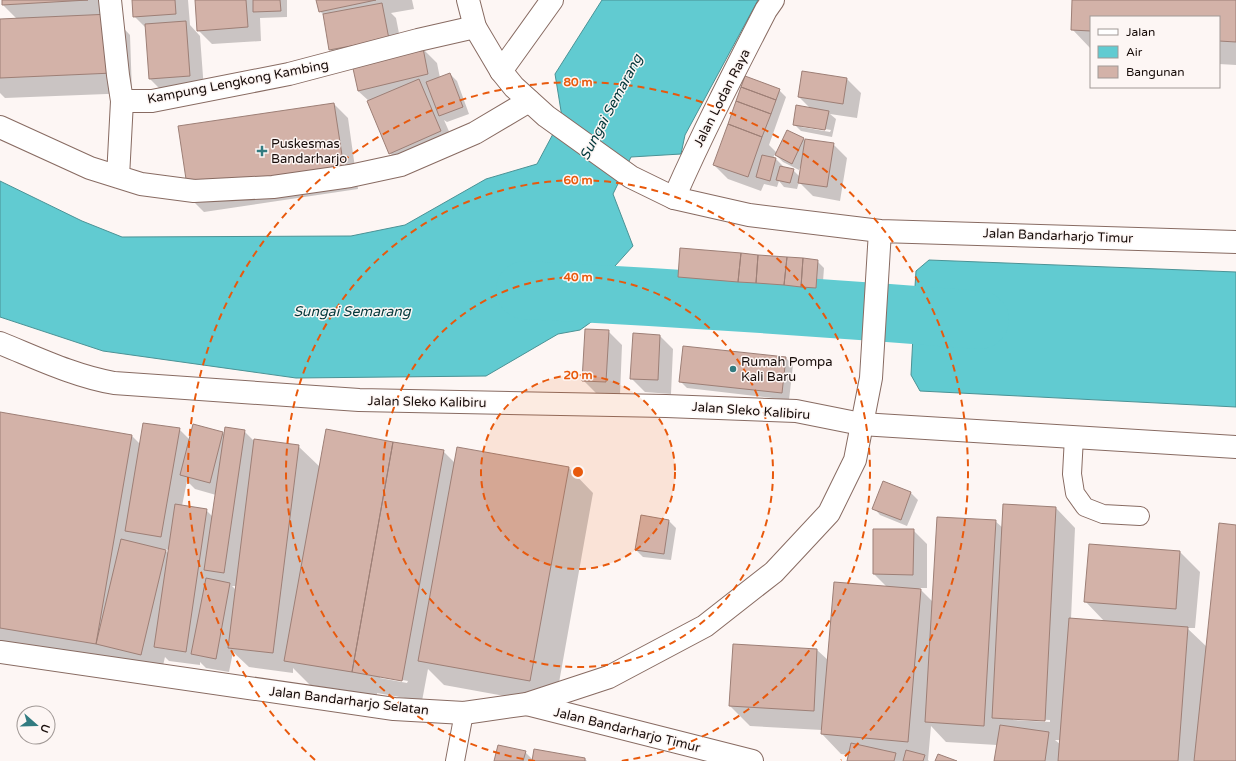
<svg xmlns="http://www.w3.org/2000/svg" width="1236" height="761" font-family="'Varela Round',sans-serif">
<rect width="100%" height="100%" fill="#fdf6f4"/>
<path fill="#61cbd1" stroke="#4b9295" d="M602,0H758L685,135L681,154L631,157L613,194L633,246L615,266L594,320L580,330L558,334L486,376L296,378L103,351L0,317V181L82,221L122,237L351,236L405,225L486,179L537,164L562,117L555,74Z
M929,260L1236,272V407L920,391L911,375L913,335L900,333L901,301L914,302L916,271Z"/>
<path fill="#0003" fill-rule="evenodd" d="M3,0H111L109,13L130,35L132,93L5,98L0,93V20L17,19L3,5Z
M133,0H188L190,25L200,36L204,90L164,93L150,79L146,28L134,16Z
M196,0H287V17L260,18L261,41L212,44L198,30Z
M317,0H412L414,9L391,13L396,18L403,54L423,49L437,63L440,78L450,74L457,81L469,114L447,122L444,120L455,145L404,167L390,153L369,101L358,91L353,65L344,64L330,50L324,16L320,11Z
M1073,0H1236V65L1219,64V17H1091V49L1072,29Z
M803,72L847,79L861,93L857,118L830,114L836,119L832,137L801,131L794,124L811,109L799,97ZM801,125L831,130L830,132L801,127Z
M779,90L786,97L769,145L777,153L788,131L806,141L833,144L847,158L840,201L813,196L799,182L797,189L784,187L779,181L777,187L764,184L761,191L728,179L714,165ZM775,154L783,162L799,170L802,163L800,177L793,170L782,168L783,166L776,159L773,158Z
M334,104L348,118L358,189L204,212L190,198Z
M817,261L824,268L822,295L752,289V295L692,290L679,276Z
M608,331L622,345L620,395L597,394L583,380Z
M660,336L673,349L671,394L645,392L631,378Z
M684,347L786,358L793,365L789,400L687,388L680,381Z
M0,413L132,436L140,444L179,429L190,440L223,433L225,435L244,431L253,440L298,446L320,467L443,451L455,463L569,468L593,493L555,705L444,685L428,669L422,701L377,693V696L310,685L293,668V673L249,667L233,652L229,672L206,668L200,662V665L169,661L165,657L161,674L0,648ZM187,481L195,489L216,495L213,517L206,510L182,506ZM164,549L169,550V554ZM232,586H236V590ZM380,676L408,681L407,683L380,678Z
M911,493L918,500L907,526L880,515L874,508Z
M1056,508L1075,528L1071,619L1105,622L1085,601L1180,552L1200,572L1195,628H1187L1207,647L1236,526V761H995L997,745L946,742L931,726L928,760L929,761H848L849,755L841,754L822,734V730L750,726L730,706L734,645L817,650L828,660L887,587L874,574L913,530L927,544V588H919L933,602L995,521L1003,528ZM1013,718L1050,720V722L1013,720ZM1055,740H1061V745Z
M641,517L669,521L676,528L671,560L643,557L636,550Z
M525,752L533,760L585,759L587,761H495Z"/>
<g fill="none" stroke-linecap="round" stroke-linejoin="round">
<path stroke="#61cbd1" stroke-width="58" d="M525,290C677,298 829,308 980,320"/>
</g>
<path fill="#d3b2a8" stroke="#9d7f76" d="M2,0H88L2,5Z
M132,0H175L176,14L133,17Z
M195,0H246L248,27L197,31Z
M253,0H280L281,11L253,12Z
M316,0H376L319,12Z
M1072,0H1236V42L1219,41V17H1091V31L1071,30Z
M382,3L389,39L329,50L323,14Z
M111,14L113,73L0,78V19Z
M186,21L190,76L149,79L145,24Z
M423,48L428,74L358,91L352,64Z
M802,71L847,78L843,104L798,97Z
M450,73L463,107L439,116L426,82Z
M745,76L780,89L776,100L741,87Z
M419,79L441,131L389,154L367,101Z
M741,87L776,100L771,114L736,101Z
M736,101L771,114L762,137L728,124Z
M334,103L345,175L189,199L178,126Z
M796,105L829,111L825,130L793,125Z
M728,124L762,137L748,177L713,165Z
M787,130L804,138L792,164L775,155Z
M805,139L834,143L827,187L798,183Z
M762,155L776,158L770,181L756,177Z
M780,166L794,169L790,183L776,180Z
M680,248L741,253L738,282L678,277Z
M741,253L758,255L756,283L738,282Z
M758,255L787,257L784,285L756,283Z
M787,257L803,258L801,287L784,285Z
M803,258L818,260L816,288L801,287Z
M585,329L609,330L606,382L582,381Z
M633,333L660,335L658,380L630,379Z
M683,346L786,357L782,393L679,382Z
M0,412L132,435L96,644L0,628Z
M143,423L180,428L161,537L125,531Z
M193,424L223,432L210,483L180,475Z
M225,427L245,430L224,573L204,570Z
M326,429L393,442L352,672L284,661Z
M254,439L299,445L273,653L228,648Z
M393,442L444,450L402,681L352,672Z
M457,447L569,467L530,681L418,661Z
M883,481L911,492L901,520L872,509Z
M175,504L207,509L186,652L154,647Z
M1003,504L1056,507L1045,721L992,718Z
M641,515L669,520L664,554L635,550Z
M937,517L996,520L984,726L925,722Z
M1219,523L1236,525V761H1194Z
M873,529H914L913,575L873,574Z
M121,539L166,550L141,655L96,644Z
M1089,544L1180,551L1176,609L1084,602Z
M206,578L230,583L216,659L191,654Z
M834,582L921,589L908,742L821,734Z
M1069,618L1188,627L1178,761H1058Z
M733,644L817,649L814,711L729,706Z
M1000,725L1049,732L1045,761H994Z
M851,743L896,753L894,761H847Z
M498,745L526,751L523,761H494Z
M534,749L585,758V761H532Z
M906,750L925,755L923,761H903Z
M938,754L957,761H935Z"/>
<g fill="none" stroke-linecap="round" stroke-linejoin="round">
<defs>
<path id="service" d="M1074,437L1072,474L1075,493L1085,507L1103,514L1140,516
M455,761L464,713"/>
<path id="minor" d="M110,0L118,75L122,101L118,177
M501,71L552,0
M122,101H152L289,74L418,40L475,27
M0,127L90,168L141,184L194,191L273,187L350,176L401,165L475,133L529,101
M674,198C702,134 734,72 766,10L773,0
M0,343C37,358 74,376 114,383L359,400L666,406L796,411L861,424L1236,447
M527,704L752,761"/>
<path id="tertiary" d="M880,231L1236,242
M0,652L394,709L464,713L527,704L609,677L705,626L774,572L829,513L855,460L871,378L880,231L749,215L674,198L631,177L546,116L514,87L501,71L475,27L468,0"/>
</defs>
<use href="#service" stroke="#886b62" stroke-width="20"/>
<use href="#minor" stroke="#886b62" stroke-width="24"/>
<use href="#tertiary" stroke="#886b62" stroke-width="24"/>
<use href="#service" stroke="#fff" stroke-width="18"/>
<use href="#minor" stroke="#fff" stroke-width="22"/>
<use href="#tertiary" stroke="#fff" stroke-width="22"/>
</g>
<circle cx="578" cy="472" r="97" fill="#e8590c" fill-opacity=".12"/>
<g fill="none" stroke="#e8590c" stroke-width="2" stroke-dasharray="7 5">
<circle cx="578" cy="472" r="97"/>
<circle cx="578" cy="472" r="195"/>
<path d="M535 761A292 292 0 1 1 621 761"/>
<path d="M315 760A390 390 0 1 1 841 760"/>
</g>
<g fill="#327b80" stroke="#fdf6f4" stroke-width="1.5">
<path d="M260 145h4v4h4v4h-4v4h-4v-4h-4v-4h4z"/>
<circle cx="733" cy="369" r="4"/>
</g>
<g text-anchor="middle" dominant-baseline="central" stroke-width="3" stroke-linejoin="round" paint-order="stroke">
<g font-size="13" fill="#180d0a" stroke="#fdf6f4">
<text transform="translate(238 82) rotate(-11)">Kampung Lengkong Kambing</text>
<text transform="translate(722 98) rotate(-63)">Jalan Lodan Raya</text>
<text transform="translate(1058 236) rotate(2)">Jalan Bandarharjo Timur</text>
<text transform="translate(427 402) rotate(1)">Jalan Sleko Kalibiru</text>
<text transform="translate(751 411) rotate(4)">Jalan Sleko Kalibiru</text>
<text transform="translate(349 701) rotate(7)">Jalan Bandarharjo Selatan</text>
<text transform="translate(627 730) rotate(14)">Jalan Bandarharjo Timur</text>
</g>
<g font-size="13" fill="#180d0a" stroke="#fdf6f4" text-anchor="start">
<text x="271" y="144">Puskesmas<tspan x="271" dy="15">Bandarharjo</tspan></text>
<text x="741" y="362">Rumah Pompa<tspan x="741" dy="15">Kali Baru</tspan></text>
</g>
<g font-size="14" font-style="italic" fill="#03383b" stroke="#fdf6f4">
<text transform="translate(611 107) rotate(-62)">Sungai Semarang</text>
<text x="352" y="311">Sungai Semarang</text>
</g>
</g>
<circle cx="578" cy="472" r="6" fill="#e8590c" stroke="#fdf6f4" stroke-width="2"/>
<g font-size="12" text-anchor="middle" font-weight="bold" fill="#e8590c" stroke="#fdf6f4" stroke-width="3" stroke-linejoin="round" paint-order="stroke">
<text x="578" y="86">80 m</text>
<text x="578" y="184">60 m</text>
<text x="578" y="281">40 m</text>
<text x="578" y="379">20 m</text>
</g>
<rect x="1090" y="16" width="130" height="72" fill="#fdf6f4" stroke="#a19996"/>
<rect x="1098" y="29" width="20" height="6" fill="#ffffff" stroke="#a19996"/>
<text x="1126" y="36" font-size="12" fill="#180d0a">Jalan</text>
<rect x="1098" y="46" width="20" height="12" fill="#61cbd1" stroke="#a19996"/>
<text x="1126" y="56" font-size="12" fill="#180d0a">Air</text>
<rect x="1098" y="66" width="20" height="12" fill="#d3b2a8" stroke="#a19996"/>
<text x="1126" y="76" font-size="12" fill="#180d0a">Bangunan</text>
<g transform="translate(36 725) rotate(110)"><circle r="19" fill="#fdf6f4" stroke="#a19996"/>
<path d="M0-3L7 15L0 10L-7 15Z" fill="#327b80"/>
<text y="-6" font-size="11" font-weight="bold" text-anchor="middle" fill="#180d0a">U</text>
</g>
</svg>
